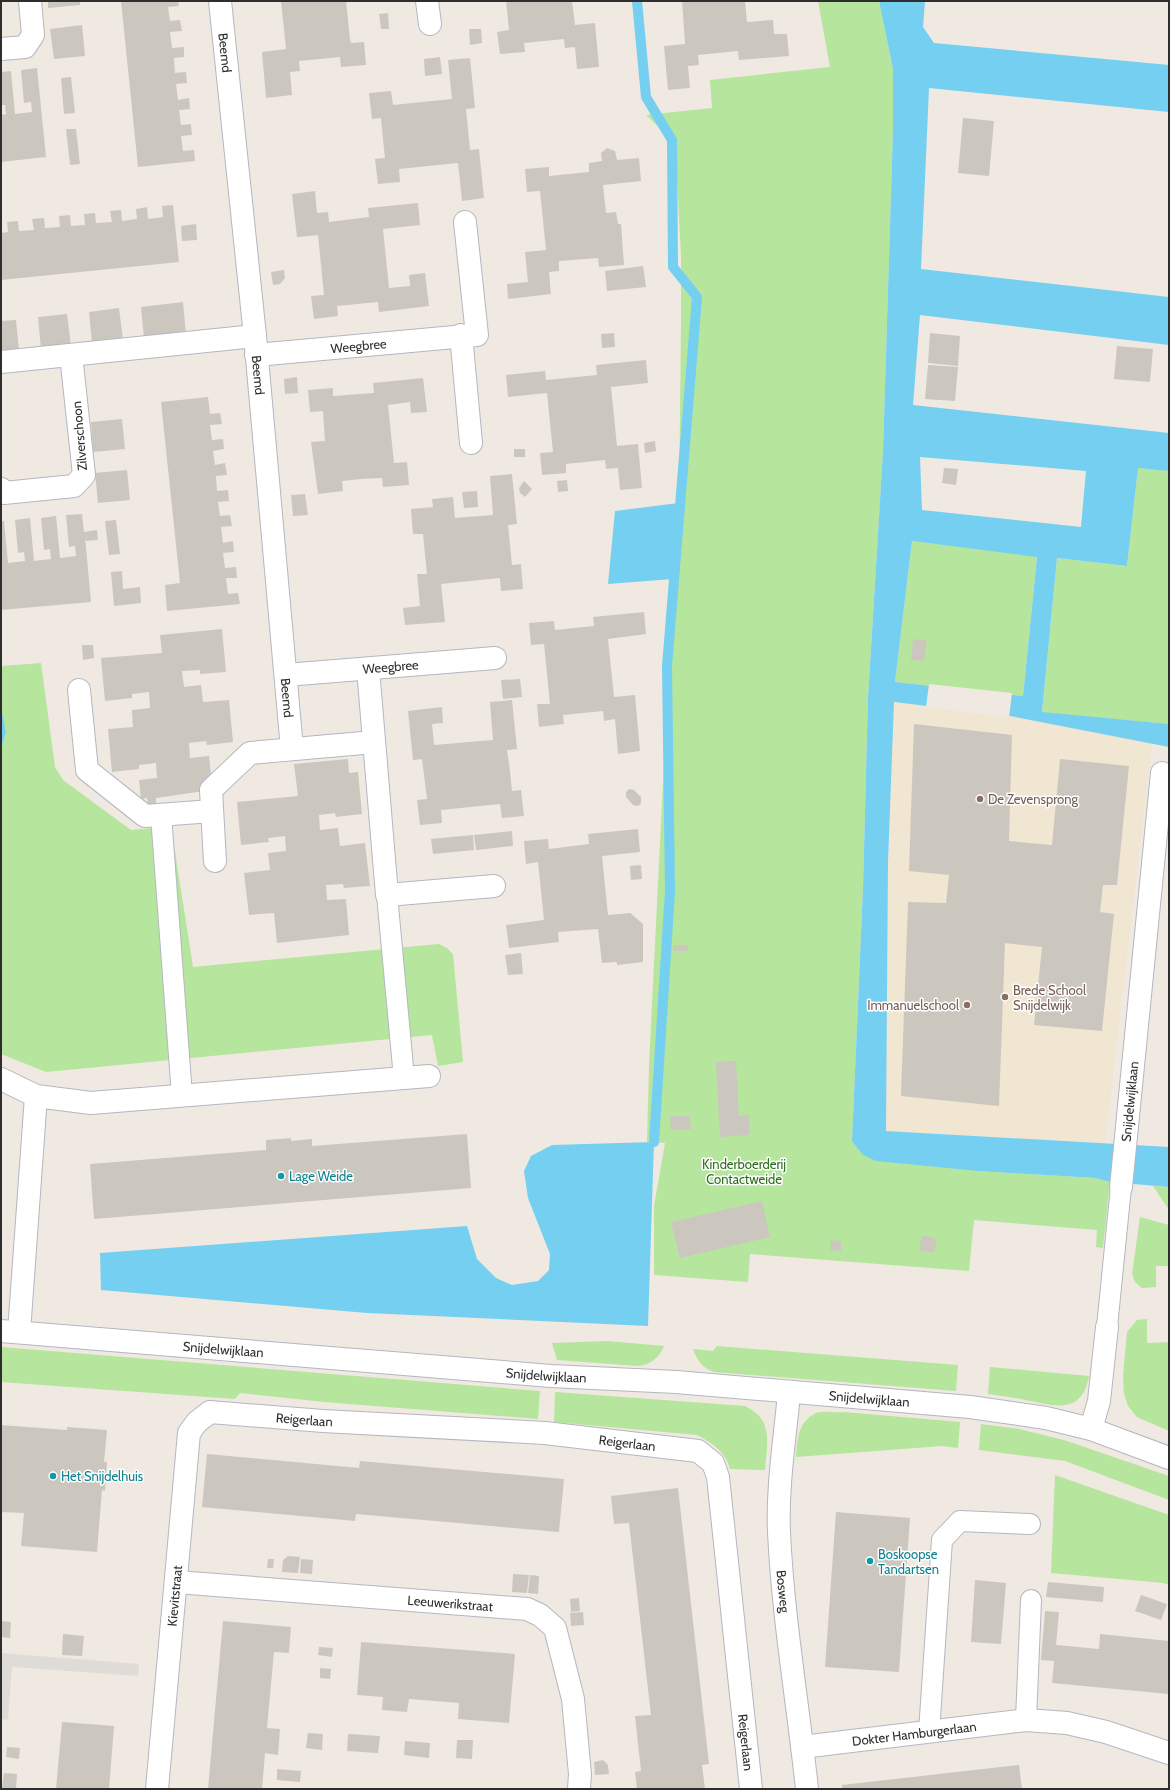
<svg xmlns="http://www.w3.org/2000/svg" width="1170" height="1790" font-family="Cabin,sans-serif">
<rect width="100%" height="100%" fill="#efe9e1"/>
<path fill="#f0e6d1" d="M894,701L1010,716L1152,743L1105,1143L886,1131L888,862Z"/>
<path fill="#b6e59e" d="M818,1H879L893,69V130L883,451L868,698L863,888L852,1141L978,1171L1095,1178L1110,1182L1103,1248L1096,1247L1097,1230L974,1220L969,1271L750,1254L748,1282L654,1275V1206L665,1143L647,1142L649,1066L673,579L679,503L681,327V256L675,143L646,115L712,108L710,80L830,67Z
M1138,467L1169,471V724L1042,713L1057,558L1127,566Z
M912,541L1037,556L1023,696L895,682Z
M41,663L55,767L63,780L131,830L171,826L193,967L439,944L447,948L453,954L463,1062L438,1066L432,1035L46,1072L1,1054V749L6,732L1,707V666Z
M1153,1186L1169,1187V1209L1167,1207Z
M1140,1217L1169,1225V1266H1156V1287L1142,1288L1135,1282L1132,1274Z
M1147,1319V1343L1169,1342V1431L1137,1417L1128,1406L1124,1394L1123,1376L1127,1332L1137,1320Z
M607,1341L664,1346C659,1358 650,1365 638,1366L557,1360L552,1343Z
M717,1346L958,1365L956,1391L714,1372C703,1368 697,1361 693,1349L713,1351Z
M1,1347L540,1391L538,1419L324,1402L240,1393L235,1399L1,1382Z
M990,1367L1089,1376C1082,1415 1055,1406 1025,1400C1013,1397 1000,1396 988,1394Z
M555,1392L745,1406C774,1420 767,1442 765,1470L730,1469C725,1451 712,1443 697,1435L554,1422Z
M844,1412L960,1422L958,1448L942,1446L796,1457C797,1441 798,1421 816,1413C823,1410 836,1413 844,1412Z
M981,1424L1019,1429L1064,1440L1169,1476V1500L1065,1461L979,1450Z
M1055,1475L1169,1515V1585L1164,1583L1051,1573Z"/>
<path fill="#dfdcd8" d="M1,1653L139,1664L138,1676L12,1667L8,1720L1,1719Z"/>
<path fill="#75cff0" fill-rule="evenodd" d="M879,1H925L923,27L934,43L1169,65V112L929,88L921,269L1169,297V345L920,315L913,405L1169,433V471L1138,468L1127,566L1057,558L1042,712L1169,724V747L1010,716L894,702L888,862L886,1131L1169,1147V1187L1110,1182L1095,1178L978,1171L876,1161L863,1155L852,1141L863,888L868,698L883,451L893,130V69ZM920,457L1086,471L1081,527L922,510ZM912,541L1037,557L1023,696L895,682Z
M679,503L673,579L608,584L615,511Z
M1,707L6,732L1,749Z
M654,1142L648,1326L367,1313L101,1290L100,1253L467,1226L477,1259L496,1278L512,1285L538,1281L549,1270L550,1254L528,1198L524,1171L531,1156L552,1145Z"/>
<path fill="#efe9e1" d="M929,684L1012,693L1009,718L926,707Z"/>
<g fill="none" stroke-linecap="round" stroke-linejoin="round">
<path stroke="#75cff0" stroke-width="10" d="M637,1L646,97L672,140L673,267L697,297L667,666L670,891L654,1142"/>
</g>
<path fill="#cbc7bf" d="M48,1H80V5L48,8Z
M121,1H178L179,6L168,7L170,21L180,20L182,31L170,32L172,48L184,47V57L174,58L175,73L186,72L187,83L176,84L178,100L189,98L190,109L179,110L181,125L191,124L192,135L181,136L183,151L194,150L195,161L138,167Z
M281,1H346L350,39L351,43L364,42L366,65L341,67L340,57L299,61L300,71L290,72L292,95L266,98L262,52L286,49Z
M506,1H572L575,25L595,23L599,67L577,69L575,47L565,48L564,39L524,43L525,52L500,54L497,32L509,30Z
M682,1H745L747,22L773,20L774,34H787L789,56L739,60L738,51L698,55L699,65L688,66L690,88L668,90L664,46L685,44Z
M388,13L389,29H381L379,14Z
M82,25L85,56L54,59L50,29Z
M469,29H481L482,43L470,45Z
M440,57L442,74L425,76L424,59Z
M470,58L475,108L466,109L470,150L479,149L484,198L462,201L458,163L399,169L400,182L378,184L375,159L385,158L383,139L381,118L372,119L369,93L391,91L393,105L452,99L448,60Z
M37,68L46,157L1,162V115L6,114L5,105H1V72L11,71L15,114L32,112L31,102L24,103L21,70Z
M71,77L75,113L64,114L61,78Z
M963,118L994,121L989,176L958,173Z
M66,129H76L80,164L70,165Z
M607,148L615,151L617,160L639,158L641,181L603,185L606,213L616,212L618,224H621L624,265L599,267L598,258L559,261V271L549,272L551,294L508,299L507,284L528,282L525,252L546,250L540,191L527,192L525,169L549,167V176L589,172V163L602,161L601,153Z
M315,191L317,213L328,212L329,222L369,217L368,208L418,203L420,225L383,229L389,288L410,286L409,275L425,273L429,306L379,312L378,302L337,306L338,316L314,319L311,296L324,295L318,235L297,237L292,194Z
M173,205L179,262L1,280V233L8,232L7,222L18,221L19,231L34,230L32,219L44,218L45,228L60,227L59,216L70,215L71,226L85,225L84,214L95,213L96,223L112,222L110,211L121,210L122,221L137,219L136,209L147,207L148,219L163,217L162,206Z
M196,224L197,240L182,241L181,226Z
M643,266L646,287L607,291L605,271Z
M284,270L285,278L280,284L273,285L271,272Z
M183,302L186,334L144,338L141,307Z
M119,308L123,340L92,343L89,312Z
M67,314L71,346L41,349L38,317Z
M16,320L19,351L1,353V321Z
M614,333L615,347L602,348L601,334Z
M930,333L960,336L958,366L928,363Z
M1117,346L1153,349L1150,382L1114,379Z
M646,360L648,383L611,387L617,446L638,444L642,488L620,490L618,468L606,469L605,460L566,464V473L542,475L540,453L553,452L547,393L508,397L506,375L545,371L546,380L597,375L596,365Z
M928,365L958,367L955,401L925,399Z
M297,377L298,393L285,394L284,379Z
M423,378L427,412L411,413L410,402L388,405L394,463L407,462L409,485L383,487L382,478L361,479L342,481L343,491L318,494L311,442L325,441L323,411L310,412L308,390L333,388V396L374,393L373,383Z
M208,397L210,414L220,413L222,424L210,425L212,440L223,439L224,449L213,451L215,465L225,463L227,475L216,476L217,491L228,490L229,501L218,502L220,516L230,515L232,526L221,527L223,543L233,541L234,552L223,553L225,568L236,567L237,578H226L228,594L238,593L240,604L167,611L165,585L180,583L161,402Z
M122,419L125,449L93,452L91,422Z
M655,441L656,451L645,453L644,443Z
M514,449H525V457H514Z
M944,468L958,469L956,485L942,483Z
M127,470L130,500L98,503L95,473Z
M512,474L517,524L508,525L512,565L521,564L523,589L501,591L500,578L441,584L445,622L405,625L403,608L420,606L417,574H427L423,534H413L411,509L433,507L432,499L453,497L455,518L493,515L490,476Z
M567,480L568,491L558,492L557,481Z
M524,481L532,489L525,497L520,493L519,488Z
M477,491L478,507L464,508L462,492Z
M305,494L308,515L293,516L291,495Z
M82,514L84,532L97,530L98,540L86,541L85,537L91,602L1,610V521H4L8,563L25,561L24,552L18,553L15,520L30,518L34,561L51,559L50,549L44,550L41,518L56,516L60,558L76,556L75,546L69,547L66,515Z
M116,520L120,554L109,555L105,521Z
M122,571L123,589L140,587L141,603L114,606L111,572Z
M644,612L646,634L608,639L614,697L635,695L640,751L618,754L615,719L604,721L603,711L563,715L564,724L539,727L537,704H550L544,644L531,645L529,623L554,621L555,630L594,626L593,617Z
M222,629L226,672L200,674V670L182,671L184,687L201,685L203,702L229,700L233,742L207,745L206,741L189,743L190,758L209,756L211,775H209L211,790L156,798V804L148,805L147,798L141,799L139,780L157,778L156,763L139,765V769L112,772L108,729L133,727L132,710L150,708L149,692L132,694V698L105,701L101,658L162,653L160,635Z
M913,639L927,641L924,661L911,660Z
M82,645H93L94,658L83,660Z
M520,679L522,697L503,699L501,680Z
M512,700L517,749L507,750L510,771L512,791L521,790L524,816L502,818L500,804L441,810L442,823L420,825L417,800L427,799L422,759L413,760L408,711L442,707L443,723L432,724L434,745L493,740L490,702Z
M914,724L1012,735L1009,841L1052,845L1060,759L1129,766L1117,885H1103L1100,912L1114,914L1102,1031L1034,1025L1042,947L1005,943L999,1106L901,1096L908,902L946,903L949,875L909,871Z
M348,759L349,773L358,772L362,814L336,817L335,813L319,815L320,830L338,828L340,846L365,843L370,886L344,888L343,884L326,885L327,900L346,899L349,935L277,943L274,913L249,915L244,873L270,870L268,853L286,851L285,836L268,838L269,842L241,845L237,802L298,796L294,764Z
M629,789L634,790L641,797V803L638,806L633,805L626,797V792Z
M638,829L640,852L602,856L608,915L630,913L643,924V962L617,965V962L602,963L598,929L558,932L559,942L509,948L506,925L544,920L538,862L526,864L524,841L548,839L549,849L589,844L588,834Z
M512,831L513,846L476,850L474,835Z
M473,835L474,850L433,854L431,839Z
M641,865L642,879L631,880L630,866Z
M673,945H688V951H673Z
M521,953L523,974L508,975L505,955Z
M736,1061L739,1116L749,1115V1135L720,1137L716,1062Z
M670,1116H690L691,1129L671,1130Z
M467,1134L471,1188L94,1219L90,1164L266,1150V1140L291,1138V1141L312,1139V1146Z
M762,1201L770,1237L680,1258L671,1222Z
M922,1235L937,1239L934,1253L919,1250Z
M831,1240L841,1241V1251L830,1250Z
M1,1425L67,1430V1427L107,1430L104,1462H107L105,1491L102,1490L97,1552L21,1546L24,1513L1,1512Z
M207,1454L359,1468L360,1461L564,1479L559,1532L356,1514L355,1521L202,1507Z
M678,1488L709,1764L702,1765L705,1789H637L635,1772L641,1771L635,1716L651,1715L629,1523L614,1524L611,1496Z
M836,1512L910,1518L899,1672L825,1667Z
M288,1556L300,1557L298,1573L282,1572L283,1560Z
M268,1559H274L273,1568H267Z
M301,1559L313,1560L312,1574L300,1573Z
M513,1574L529,1575L527,1593L512,1592Z
M530,1575L539,1576L538,1594L528,1593Z
M975,1580L1006,1583L1001,1644L971,1642Z
M1048,1582L1104,1587L1103,1602L1046,1597Z
M1141,1595L1167,1604L1161,1620L1135,1611Z
M579,1598L580,1611L571,1612L570,1599Z
M1045,1611L1059,1612L1056,1645L1099,1649L1100,1634L1169,1641V1694L1052,1683L1054,1661L1041,1660Z
M583,1612L584,1625L571,1626L570,1613Z
M1,1621L11,1622L10,1638L1,1637Z
M223,1621L291,1627L289,1653L274,1652L267,1728L280,1729L278,1755L265,1753L262,1789H208Z
M63,1634L84,1636L82,1656L62,1655Z
M361,1642L515,1654L509,1723L458,1719L459,1703L409,1699L407,1712L382,1710L383,1697L357,1695Z
M319,1647L333,1648L332,1657L318,1655Z
M320,1668L331,1669L330,1679L320,1678Z
M62,1722L114,1726L109,1789H56Z
M308,1733L323,1734L322,1750L306,1748Z
M348,1734L380,1736L378,1753L347,1751Z
M457,1740H473L472,1759L456,1758Z
M405,1741L430,1743L429,1758L404,1755Z
M7,1747L20,1748L19,1759L6,1757Z
M603,1760L608,1765L609,1774L595,1775L594,1762Z
M1019,1765L1022,1789H842V1785Z
M277,1769L301,1771L300,1782L277,1780Z
M4,1773L17,1774L16,1789H2Z"/>
<g fill="none" stroke-linecap="round" stroke-linejoin="round">
<defs>
<path id="service" d="M161,815L182,1096
M387,895L404,1078
M1107,1327L1121,1187
M1026,1720L1031,1600
M929,1732L942,1540L960,1521L1030,1524"/>
<g id="pedestrian">
<path id="s1" d="M1121,1187L1162,773"/>
</g>
<g id="minor">
<path id="s2" d="M220,1L255,336L292,749"/>
<path d="M427,1L430,24"/>
<path d="M1,49L25,47L33,35L30,1"/>
<path d="M461,335L471,443"/>
<path id="s3" d="M256,355L477,335L465,222"/>
<path d="M1,362L255,336"/>
<path d="M1,489L4,493L74,486L84,475L71,355"/>
<path d="M368,669L387,895L494,886"/>
<path id="s4" d="M286,675L495,658"/>
<path d="M79,690L87,770L145,816L212,811"/>
<path d="M215,861L211,790L250,753L374,742"/>
<path d="M1,1079L36,1096"/>
<path d="M19,1332L36,1096L91,1103L429,1076"/>
<path id="s5" d="M789,1393C785,1439 777,1486 779,1532C783,1618 798,1704 807,1789"/>
<path d="M1091,1429L1099,1401L1107,1327"/>
<path id="s6" d="M177,1582L527,1609L540,1615L555,1628L573,1699L580,1774L579,1789"/>
<path id="s7" d="M802,1747L1026,1720L1067,1723L1106,1732L1169,1753"/>
<path id="s8" d="M157,1789L189,1433L197,1422L210,1412L323,1421L545,1433L698,1451L713,1463L718,1477L751,1789"/>
</g>
<g id="tertiary">
<path id="s9" d="M1,1331L551,1376L676,1382L970,1407L1046,1418L1091,1429L1169,1458"/>
</g>
</defs>
<use href="#service" stroke="#b4b7c1" stroke-width="22"/>
<use href="#pedestrian" stroke="#b4b7c1" stroke-width="24"/>
<use href="#minor" stroke="#b4b7c1" stroke-width="24"/>
<use href="#tertiary" stroke="#b4b7c1" stroke-width="24"/>
<use href="#service" stroke="#fff" stroke-width="20"/>
<use href="#pedestrian" stroke="#fff" stroke-width="22"/>
<use href="#minor" stroke="#fff" stroke-width="22"/>
<use href="#tertiary" stroke="#fff" stroke-width="22"/>
</g>
<g fill="#8d6e63" stroke="#fff" stroke-width="1.5">
<circle cx="980" cy="799" r="4"/>
<circle cx="1005" cy="997" r="4"/>
<circle cx="967" cy="1005" r="4"/>
</g>
<g fill="#0f9aa8" stroke="#fff" stroke-width="1.5">
<circle cx="281" cy="1176" r="4"/>
<circle cx="53" cy="1476" r="4"/>
<circle cx="870" cy="1561" r="4"/>
</g>
<g text-anchor="middle" dominant-baseline="central" stroke-width="3" stroke-linejoin="round" paint-order="stroke">
<g font-size="13" fill="#2e2e2e" stroke="#fff">
<text stroke="none"><textPath href="#s2" startOffset="52">Beemd</textPath></text>
<text stroke="none"><textPath href="#s3" startOffset="103">Weegbree</textPath></text>
<text stroke="none"><textPath href="#s2" startOffset="376">Beemd</textPath></text>
<text transform="translate(79 436) rotate(-95)">Zilverschoon</text>
<text stroke="none"><textPath href="#s4" startOffset="105">Weegbree</textPath></text>
<text stroke="none"><textPath href="#s2" startOffset="700">Beemd</textPath></text>
<text stroke="none"><textPath href="#s1" startOffset="86">Snijdelwijklaan</textPath></text>
<text stroke="none"><textPath href="#s9" startOffset="223">Snijdelwijklaan</textPath></text>
<text stroke="none"><textPath href="#s9" startOffset="547">Snijdelwijklaan</textPath></text>
<text stroke="none"><textPath href="#s9" startOffset="871">Snijdelwijklaan</textPath></text>
<text stroke="none"><textPath href="#s8" startOffset="482">Reigerlaan</textPath></text>
<text stroke="none"><textPath href="#s8" startOffset="806">Reigerlaan</textPath></text>
<text stroke="none"><textPath href="#s5" startOffset="199">Bosweg</textPath></text>
<text stroke="none"><textPath href="#s8" startOffset="194">Kievitstraat</textPath></text>
<text stroke="none"><textPath href="#s6" startOffset="274">Leeuwerikstraat</textPath></text>
<text stroke="none"><textPath href="#s7" startOffset="113">Dokter Hamburgerlaan</textPath></text>
<text stroke="none"><textPath href="#s8" startOffset="1178">Reigerlaan</textPath></text>
</g>
<g font-size="13" fill="#785e54" stroke="#fff" text-anchor="start">
<text x="988" y="799">De Zevensprong</text>
<text x="1013" y="990">Brede School<tspan x="1013" dy="15">Snijdelwijk</tspan></text>
<text x="959" y="1005" text-anchor="end">Immanuelschool</text>
</g>
<g font-size="13" fill="#2c6e1b" stroke="#fff">
<text x="744" y="1164">Kinderboerderij<tspan x="744" dy="15">Contactweide</tspan></text>
</g>
<g font-size="13" fill="#0d838f" stroke="#fff" text-anchor="start">
<text x="289" y="1176">Lage Weide</text>
<text x="61" y="1476">Het Snijdelhuis</text>
<text x="878" y="1554">Boskoopse<tspan x="878" dy="15">Tandartsen</tspan></text>
</g>
</g>
<rect width="1170" height="1790" fill="none" stroke="#2e2e2e" stroke-width="4"/>
</svg>
